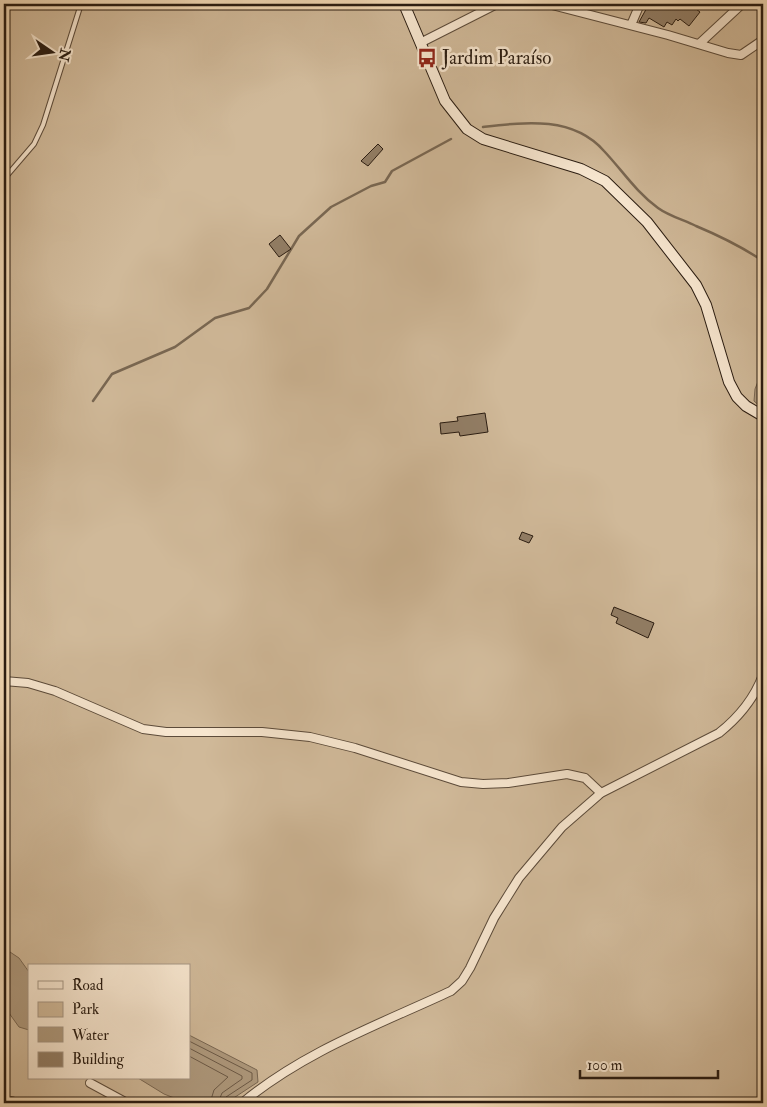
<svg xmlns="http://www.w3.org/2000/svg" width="767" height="1107" font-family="'IM FELL Double Pica',serif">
<rect width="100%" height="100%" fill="#f2d9b5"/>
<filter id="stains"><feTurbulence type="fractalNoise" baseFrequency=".004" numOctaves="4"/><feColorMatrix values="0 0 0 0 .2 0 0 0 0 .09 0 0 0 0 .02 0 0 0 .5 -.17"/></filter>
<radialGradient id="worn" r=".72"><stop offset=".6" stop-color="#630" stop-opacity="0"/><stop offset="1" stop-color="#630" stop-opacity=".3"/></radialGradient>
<path fill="#d0b999" stroke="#7d6a55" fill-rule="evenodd" d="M8,4H763V1103H4V19ZM29,966H189V1078H29Z"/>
<path fill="#ae997d" stroke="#796752" d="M759,379L763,381V409L754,401L755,389Z
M4,948L19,958L29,972V1030L19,1027L4,1006Z
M189,1035L257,1070L258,1082L226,1103H187L164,1094L138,1078H189Z"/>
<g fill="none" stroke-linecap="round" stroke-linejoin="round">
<path stroke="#6c5a47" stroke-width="1" d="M189,1041L252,1073V1080L226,1097L224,1103
M189,1048L242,1076V1079L222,1093L218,1103
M189,1056L228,1077L214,1090L210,1103"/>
<path stroke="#796752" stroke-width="2.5" d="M483,127C526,122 573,116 604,151C622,170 636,192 658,208C669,216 684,220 696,226C720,236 742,247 763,261
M93,401L112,374L175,347L215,318L249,308L267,289L299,236L331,207L371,186L385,182L392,171L451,139"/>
</g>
<path fill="#927e66" stroke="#2a1c11" d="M649,4H664L668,7L670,4H693L692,6L700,12L689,26L680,19L678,21L676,19L672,25L667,22L664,27L649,18L646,23L639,22Z
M378,144L383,149L368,166L361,161Z
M280,235L291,249L279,257L269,244Z
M485,413L488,432L460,436L459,432L441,434L440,423L458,421L457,417Z
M522,532L533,536L529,543L519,539Z
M614,607L654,623L648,638L616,623L618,618L611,615Z"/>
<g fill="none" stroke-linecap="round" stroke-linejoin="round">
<defs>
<path id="service" d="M4,179L34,144L43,125L81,4"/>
<path id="minor" d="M548,4L668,35L728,53L741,55L763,40
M631,25L640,4
M420,43L497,4
M699,44L742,4
M4,681L28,683L55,691L143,729L166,732H262L310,737L355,748L461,782L483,784L508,783L567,774L585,778L601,793
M90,1083L127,1103
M242,1103C305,1051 378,1025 451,991L462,981L470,968L494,918L519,878L562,827L601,793L719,733C738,718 754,699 763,675"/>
<path id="secondary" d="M404,4L445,101L467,129L483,139L581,169L605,181L647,222L696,285L706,305L729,382L737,397L746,406L763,416"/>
</defs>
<use href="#service" stroke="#5c4b3a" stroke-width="6"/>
<use href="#minor" stroke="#5c4b3a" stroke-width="10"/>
<use href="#secondary" stroke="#2a1c11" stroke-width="12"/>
<path stroke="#2a1c11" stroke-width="2" stroke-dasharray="4 2.5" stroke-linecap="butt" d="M4,1096L44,1103"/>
<use href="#service" stroke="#f7e6cf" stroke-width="4"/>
<use href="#minor" stroke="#f7e6cf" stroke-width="8"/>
<use href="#secondary" stroke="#f7e6cf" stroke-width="10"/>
</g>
<defs>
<symbol id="bus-bare" viewBox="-9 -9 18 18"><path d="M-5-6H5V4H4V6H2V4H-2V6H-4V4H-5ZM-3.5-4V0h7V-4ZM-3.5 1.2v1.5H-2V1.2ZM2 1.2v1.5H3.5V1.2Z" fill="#8f2418" stroke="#f7e6cf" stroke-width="2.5" paint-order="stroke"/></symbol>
</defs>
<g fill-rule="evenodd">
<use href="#bus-bare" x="413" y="44" width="28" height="28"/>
</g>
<g text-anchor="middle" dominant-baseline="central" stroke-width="5" stroke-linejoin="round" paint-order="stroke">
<g font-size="19" fill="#2a1c11" stroke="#f7e6cf" text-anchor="start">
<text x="442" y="58">Jardim Paraíso</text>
</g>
</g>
<rect width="767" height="1107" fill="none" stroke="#f2d9b5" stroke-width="20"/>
<rect x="5" y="5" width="757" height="1097" fill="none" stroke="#2a1c11" stroke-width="2.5"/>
<rect x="10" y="10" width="747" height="1087" fill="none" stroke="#2a1c11"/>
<rect x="28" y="964" width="162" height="115" fill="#f7e6cf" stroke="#a59583"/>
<rect x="38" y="981" width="25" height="8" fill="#f7e6cf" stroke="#a59583"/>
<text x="72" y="990" font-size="15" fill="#2a1c11">Road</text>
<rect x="38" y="1002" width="25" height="15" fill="#d0b999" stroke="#a59583"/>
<text x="72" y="1014" font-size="15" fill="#2a1c11">Park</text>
<rect x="38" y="1027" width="25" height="15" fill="#ae997d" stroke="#a59583"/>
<text x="72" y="1040" font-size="15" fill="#2a1c11">Water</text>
<rect x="38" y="1052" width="25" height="15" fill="#927e66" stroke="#a59583"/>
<text x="72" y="1064" font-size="15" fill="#2a1c11">Building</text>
<g transform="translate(52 52) rotate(103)" stroke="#f7e6cf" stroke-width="4" paint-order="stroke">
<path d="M0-4L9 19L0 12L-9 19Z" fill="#2a1c11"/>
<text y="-8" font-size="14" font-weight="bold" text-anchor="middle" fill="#2a1c11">N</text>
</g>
<path d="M580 1070v8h138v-8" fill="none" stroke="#2a1c11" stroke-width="2.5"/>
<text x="587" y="1070" font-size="15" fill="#2a1c11" stroke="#f7e6cf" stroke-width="4" paint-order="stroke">100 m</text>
<rect width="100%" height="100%" filter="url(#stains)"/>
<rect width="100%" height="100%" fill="url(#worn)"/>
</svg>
